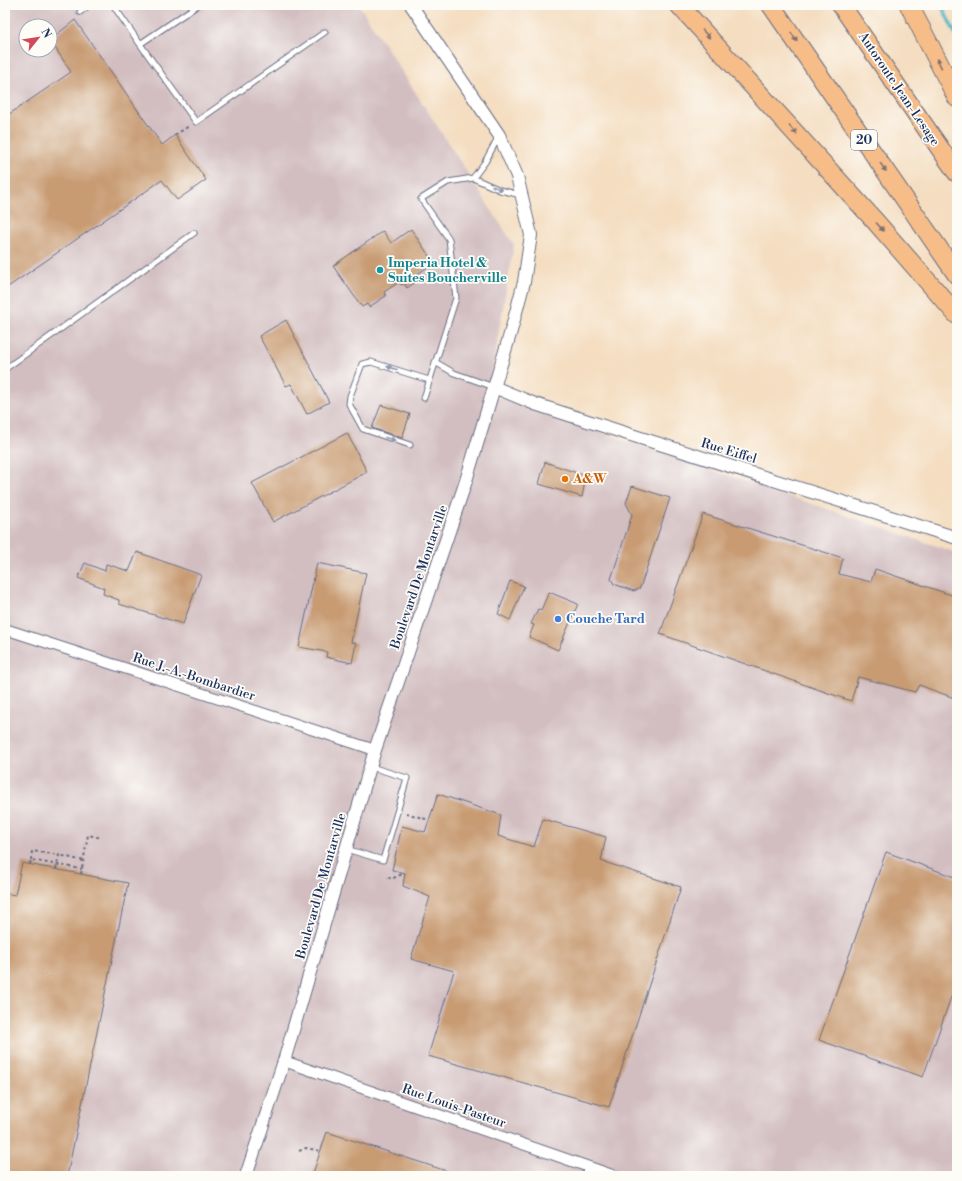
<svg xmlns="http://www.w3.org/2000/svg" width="962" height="1181" font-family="'Libre Bodoni',serif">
<rect width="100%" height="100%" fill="#fdfcf7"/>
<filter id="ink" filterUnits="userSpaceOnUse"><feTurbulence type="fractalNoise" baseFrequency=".025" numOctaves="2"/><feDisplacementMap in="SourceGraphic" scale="8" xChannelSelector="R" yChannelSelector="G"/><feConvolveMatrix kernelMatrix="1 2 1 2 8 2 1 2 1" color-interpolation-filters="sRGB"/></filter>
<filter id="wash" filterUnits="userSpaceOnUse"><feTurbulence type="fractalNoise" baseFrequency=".012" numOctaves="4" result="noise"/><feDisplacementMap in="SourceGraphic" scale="16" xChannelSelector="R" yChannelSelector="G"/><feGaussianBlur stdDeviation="0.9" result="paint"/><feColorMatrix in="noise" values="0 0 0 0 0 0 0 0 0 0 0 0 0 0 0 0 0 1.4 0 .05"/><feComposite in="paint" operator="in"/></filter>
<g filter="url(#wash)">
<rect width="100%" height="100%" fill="#f4ddc0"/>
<path fill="#d2bec1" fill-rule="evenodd" d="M5,5H359L514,245L488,394L957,553V1176H5ZM26,26H50V50H26Z"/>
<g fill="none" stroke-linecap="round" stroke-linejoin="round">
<path stroke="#44b3be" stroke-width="3.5" d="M941,5L957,37"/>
</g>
<g id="blocks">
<path fill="#c89b73" d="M75,20L162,145L175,135L206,180L177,200L162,180L5,289V117L71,72L50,40Z
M411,229L434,263L417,274L420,279L407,288L404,283L402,285L399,282L384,292L386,296L369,307L367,304L362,307L333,266L383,231L391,243Z
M286,320L329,402L307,414L291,384L286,386L259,336Z
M381,405L410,414L402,438L372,428Z
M347,433L367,472L273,522L252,483Z
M545,462L586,476L582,497L539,484Z
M632,486L670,498L640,588L634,591L614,584L611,579L632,515L626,503Z
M703,514L843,558L839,574L871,582L875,569L957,597V699L919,685L915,692L858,677L851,701L660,634Z
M137,552L201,575L183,624L119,604V600L103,594L104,588L78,578L85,563L105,571L106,564L129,571Z
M317,563L366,573L351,642L356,643L352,663L326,657L327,652L299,647Z
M510,581L524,586L510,620L498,614Z
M549,592L578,604L558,650L529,637L534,625L531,624L538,609L541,610Z
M438,794L501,815L498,836L534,847L543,819L606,837L601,861L681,887L609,1107L428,1056L454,971L411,959L430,897L403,886L405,873L392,870L402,826L425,832Z
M886,852L957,878V980L923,1077L819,1040Z
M22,863L128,883L67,1176H22L5,1173V893L15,895Z
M327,1132L456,1174V1176H312Z"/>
</g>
</g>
<g filter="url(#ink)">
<use href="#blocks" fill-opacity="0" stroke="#676c80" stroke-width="1"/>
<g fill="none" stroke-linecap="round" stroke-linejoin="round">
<defs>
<path id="service" d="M113,5L140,44L198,5
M80,12L89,5
M140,44L196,122L325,32
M473,178L485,162L499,136
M435,362L454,373L494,387
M5,369L194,233
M424,398L456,298L449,239L421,199L448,182L473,178L500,190L521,195
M410,445L363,429L353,411L349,404L350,396L362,364L371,362L429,380
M346,849L383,860L407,778L371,767
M584,1176L587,1166"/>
<path id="minor" d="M5,629L375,750
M284,1061L615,1176"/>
<path id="tertiary" d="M494,387L535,404L628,434L957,538
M246,1176L284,1061L375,750L465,484L511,331L524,282L531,235L517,176L499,135L411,5"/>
<path id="motorway" d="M679,5L875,221L957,315
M771,5L957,275
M841,5L957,173
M909,5L957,98"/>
</defs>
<use href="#service" stroke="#676c80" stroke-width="7"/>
<use href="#minor" stroke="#676c80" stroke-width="12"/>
<use href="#tertiary" stroke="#676c80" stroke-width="14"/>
<use href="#motorway" stroke="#676c80" stroke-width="20"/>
<path stroke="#676c80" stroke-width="2" stroke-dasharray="3 3" stroke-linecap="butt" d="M175,135L189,126
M406,813L429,820
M31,860L32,851L59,855
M30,864L31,860L82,869
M56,869L59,855L84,861
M81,874L88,835L102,838
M388,877L391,879L405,873
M299,1151L306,1148L321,1151"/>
<use href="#service" stroke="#fff" stroke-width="5"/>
<use href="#minor" stroke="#fff" stroke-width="10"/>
<use href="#tertiary" stroke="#fff" stroke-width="12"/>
<use href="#motorway" stroke="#f7bd88" stroke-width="18"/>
</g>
<defs><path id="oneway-solid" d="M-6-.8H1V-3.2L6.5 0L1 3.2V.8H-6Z"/></defs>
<g fill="#7e6f71">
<use href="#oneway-solid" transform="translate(706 34) rotate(48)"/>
<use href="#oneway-solid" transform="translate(794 37) rotate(56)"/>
<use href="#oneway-solid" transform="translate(939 63) rotate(-117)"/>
<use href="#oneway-solid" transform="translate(793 130) rotate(48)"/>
<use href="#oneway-solid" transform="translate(883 167) rotate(55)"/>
<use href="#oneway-solid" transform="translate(880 227) rotate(49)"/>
</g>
<g fill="#8d97ae">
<use href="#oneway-solid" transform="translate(497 188) rotate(22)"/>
<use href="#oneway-solid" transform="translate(392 368) rotate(-163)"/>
<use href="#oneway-solid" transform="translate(390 439) rotate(18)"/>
</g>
</g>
<circle fill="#0f9aa8" stroke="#fdfcf7" stroke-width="1.5" cx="380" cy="270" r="4"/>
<circle fill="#e8710a" stroke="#fdfcf7" stroke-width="1.5" cx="565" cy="479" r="4"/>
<circle fill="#3f7fe0" stroke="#fdfcf7" stroke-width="1.5" cx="558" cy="619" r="4"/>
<g text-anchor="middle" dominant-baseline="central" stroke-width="3.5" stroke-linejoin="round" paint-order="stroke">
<rect fill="#fdfcf7" stroke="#5f6c8c" stroke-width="1" x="851" y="130" width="26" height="20" rx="3"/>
<g font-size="12" font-weight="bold" fill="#1b2f5e">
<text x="864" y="140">20</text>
</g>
<g font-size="13" fill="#1b2f5e" stroke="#fdfcf7">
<text transform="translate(899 89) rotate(56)">Autoroute Jean-Lesage</text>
<text transform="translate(729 451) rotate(17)">Rue Eiffel</text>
<text transform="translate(419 577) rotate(-71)">Boulevard De Montarville</text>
<text transform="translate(194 677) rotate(18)">Rue J.-A.-Bombardier</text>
<text transform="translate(321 886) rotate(-74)">Boulevard De Montarville</text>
<text transform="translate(454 1106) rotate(19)">Rue Louis-Pasteur</text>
</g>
<g font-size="13" font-weight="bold" fill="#0d838f" stroke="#fdfcf7" text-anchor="start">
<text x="388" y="263">Imperia Hotel &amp;<tspan x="388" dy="15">Suites Boucherville</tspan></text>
</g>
<g font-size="13" font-weight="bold" fill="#c56008" stroke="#fdfcf7" text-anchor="start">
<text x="573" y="479">A&amp;W</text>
</g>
<g font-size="13" font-weight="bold" fill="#366cbe" stroke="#fdfcf7" text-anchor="start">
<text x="566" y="619">Couche Tard</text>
</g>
</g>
<rect width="962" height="1181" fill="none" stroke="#fdfcf7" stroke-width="20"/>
<g transform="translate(38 38) rotate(60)"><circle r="19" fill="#fdfcf7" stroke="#a3aaba"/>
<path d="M0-3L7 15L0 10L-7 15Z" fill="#d1495b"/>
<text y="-6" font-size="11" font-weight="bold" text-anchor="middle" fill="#1b2f5e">N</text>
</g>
</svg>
